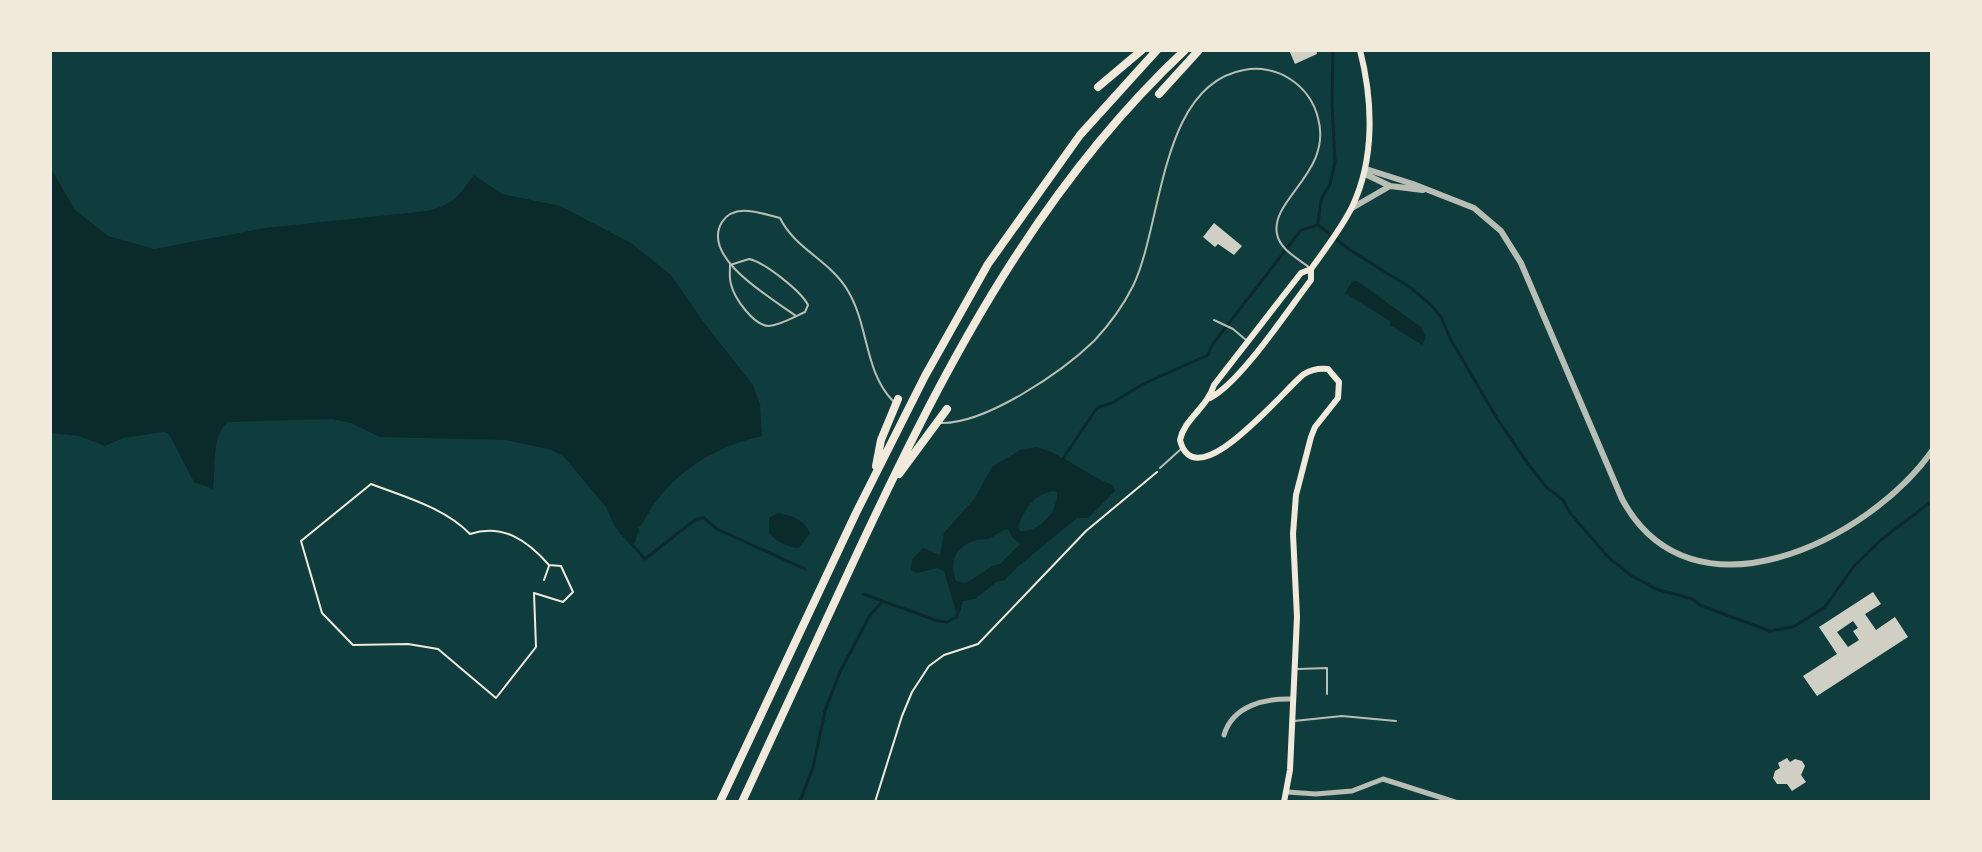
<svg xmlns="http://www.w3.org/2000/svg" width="1982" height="852" font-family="Spectral,serif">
<rect width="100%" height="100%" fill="#0f3d3e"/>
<path fill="#0a2a2b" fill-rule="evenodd" d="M50,167L75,210L108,236L154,249L265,228L427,211C455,204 458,196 474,175L502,194L560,206L631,243L671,275L705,324L753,385L760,404L762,436C709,448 666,477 641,526H637L639,531L634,544L615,527L606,507L564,457L552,450L506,440L380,437L351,423L332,419L228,422C211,435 216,469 213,489L194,482L169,434L164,432L123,438L105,446L79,436L50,433Z
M1357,281L1421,327L1426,338L1422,345L1390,325V321L1345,293L1352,282Z
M1037,447C1065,455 1086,475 1113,485L1115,491L1088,518H1077L1014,570L1005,580L996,582L975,599L963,601L960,612H956L944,571L937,568L917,573L911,570L912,560L923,548L940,555L944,533L975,498L992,467L1022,449ZM1053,491L1057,492C1058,512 1040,532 1020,531L1018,527C1024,510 1034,494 1053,491ZM1008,529L1012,537L1020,544L1000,564L992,566L970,581L964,583L956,581C949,561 955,546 977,540C981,539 986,540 990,538C997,535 1000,531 1008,529Z
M778,513C791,515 805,520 810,533L799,548C788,548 776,541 769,533V518Z"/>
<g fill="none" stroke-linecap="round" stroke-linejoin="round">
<path stroke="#0a2a2b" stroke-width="3" d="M1318,223L1321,200L1330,184L1335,162L1332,104L1333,50
M1062,460L1097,408L1114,402L1143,384L1208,355L1212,345L1301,230L1318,225L1350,250L1411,288L1432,306L1441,317L1451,340L1498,420L1524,458L1546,487L1563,500L1570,513L1609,558L1632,576L1656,589L1692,599L1702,606L1770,631L1793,627L1825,607L1854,566L1881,540L1932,501
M620,531L645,559L696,519L704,518L717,529L805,569
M863,594L938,621L947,622L957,617L958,610
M800,802L813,767L825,711L840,672L870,615L882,602"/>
</g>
<path fill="#cfcfc3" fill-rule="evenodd" d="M1289,50H1316L1317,54L1295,64Z
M1214,223L1242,246L1234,255L1218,244L1215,247L1203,237Z
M1873,592L1881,604L1865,614L1876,630L1895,617L1908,637L1817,696L1803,676L1837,654L1819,627ZM1853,621L1858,628L1853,631L1859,640L1848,647L1837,632Z
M1787,758L1790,762L1795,759L1802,761L1805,766L1801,775L1806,782L1792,791L1787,784H1777L1773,778L1775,771L1780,768L1778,763Z"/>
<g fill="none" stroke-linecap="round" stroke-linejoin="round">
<path stroke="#f1e9da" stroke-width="2" d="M371,484C405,497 445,508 470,534C503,523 528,541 549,565L561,566L573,592L563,602L534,593L536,647L496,698L438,649L408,644L353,645L322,613L301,541Z
M544,580L549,566
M875,802L902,716L912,692L929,666L944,655L978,644L1086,531L1157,472"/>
<path stroke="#b8beb3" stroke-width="2" d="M749,259C764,262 801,291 808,305L805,312C794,317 781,325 769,326C754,326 734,298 731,284C729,278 730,271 730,265Z
M796,316C773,299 700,258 722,222C735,202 762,214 780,218C795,249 831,261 848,291C869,326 864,371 893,401
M1214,320L1233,329L1246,340
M941,423C986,424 1062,372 1094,341C1109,325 1123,306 1133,286C1163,224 1159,85 1244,70C1259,67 1277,70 1290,79C1304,88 1314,102 1318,118C1333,172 1270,199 1277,234C1280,250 1299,259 1310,268
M1160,468L1181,449
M1298,669L1327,668V694
M1294,721L1342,716L1396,721"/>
<path stroke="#b8beb3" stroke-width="5" d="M1224,735C1233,705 1266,698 1293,699
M1287,792L1316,794L1352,791L1383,779L1455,802"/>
<path stroke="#b8beb3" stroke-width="6" d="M1366,169L1413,184L1474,208L1501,231L1521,263L1622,499C1692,629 1869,540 1932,451
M1365,174L1390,186L1423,190
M1352,208L1390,186"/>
<path stroke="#f1e9da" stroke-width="6" d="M1210,398C1240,383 1288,310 1311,280V269
M1284,802L1290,770L1297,617L1293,534L1296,495L1311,437L1315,427L1338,398L1339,382L1328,369C1319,368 1312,369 1304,374C1287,386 1195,501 1180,440C1184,419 1207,408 1214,385L1301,273L1311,269C1326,248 1341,229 1352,207C1375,159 1373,101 1360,50"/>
<path stroke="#f1e9da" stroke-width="8" d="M1098,87L1142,50
M1159,94L1199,50
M876,466L881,440L898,399
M899,474L947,409
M720,802L856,513L925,376L988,264L1080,135L1157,50
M742,802C777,725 813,648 849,571C937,382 1031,194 1185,50"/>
</g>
<rect width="1982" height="852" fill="none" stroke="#f1e9da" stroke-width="104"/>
</svg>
